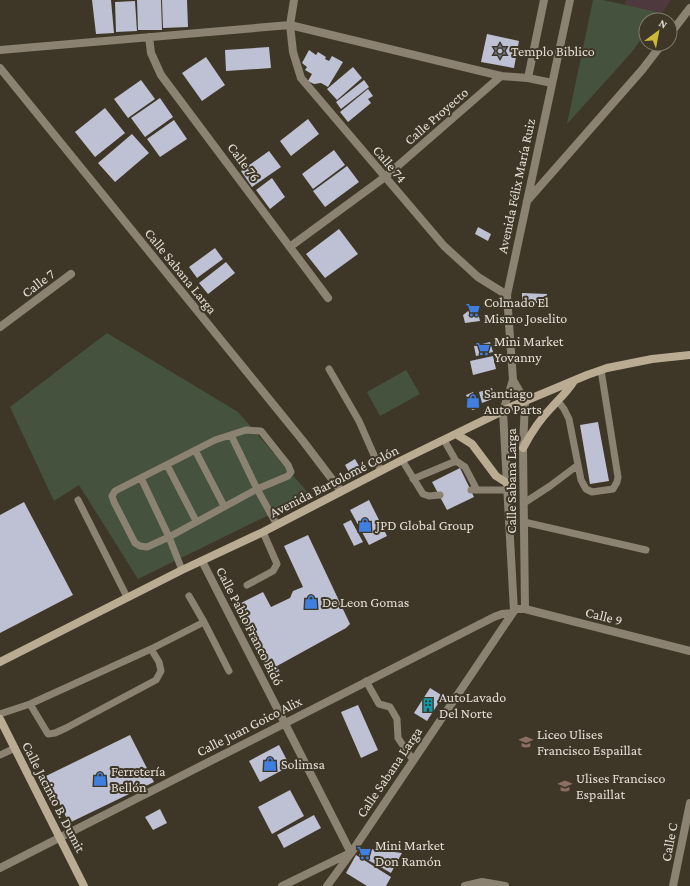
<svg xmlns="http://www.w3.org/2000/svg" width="690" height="886" font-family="'Crimson Pro',serif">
<rect width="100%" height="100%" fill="#3e3727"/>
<path fill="#4e393e" d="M626,0H671L662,13L625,5Z"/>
<path fill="#45533e" d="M593,0H603L662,13L656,20H646V33L631,53L567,124Z
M107,333L238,412L310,495L138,579L79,485L54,501L10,407Z
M406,370L420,394L380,416L367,392Z"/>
<path fill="#bec0d4" d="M92,0H111L114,33L96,34Z
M137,0H161L162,30H138Z
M162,0H187L188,27L163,28Z
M135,1L137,31L116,32L115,2Z
M487,34L519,41L514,68L481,62Z
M269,47L271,68L226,71L225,50Z
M309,50L316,55L318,52L326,57L325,59L329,61L332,56L343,62L328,87L321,83L314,84L308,81L312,74L305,70L307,67L302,63Z
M206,57L225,85L202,101L182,73Z
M353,67L362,78L337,100L327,89Z
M141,80L155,99L128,118L114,99Z
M364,80L369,87L341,109L336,102Z
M368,89L373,96L368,99L371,103L348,122L340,112Z
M160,98L173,117L145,137L131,118Z
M105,108L125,133L95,157L75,132Z
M308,119L319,134L291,156L280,141Z
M174,120L187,139L160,157L147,139Z
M132,134L149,153L115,182L98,163Z
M334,150L345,165L313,189L302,174Z
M269,151L281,167L252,187L241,171Z
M347,166L359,182L325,207L313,191Z
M272,178L285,197L270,209L256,190Z
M478,227L491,234L488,241L475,234Z
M339,229L358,254L325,278L306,254Z
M215,248L223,259L197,278L189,267Z
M226,262L235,273L208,294L199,283Z
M522,293L547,294L546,303H522Z
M476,305L480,321L465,323L463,315Z
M490,342L493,352L476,356L474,346Z
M493,356L496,369L473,375L470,361Z
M492,388L495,398L482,403L479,392Z
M473,392L479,408L472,410L466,395Z
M598,422L609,481L590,484L580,425Z
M355,459L359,466L349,472L345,465Z
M460,468L474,497L447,510L432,482Z
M369,500L387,536L369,545L350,510Z
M24,502L73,595L0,633V515Z
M351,520L363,542L354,546L343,524Z
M308,535L350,624L346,628L277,666L280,673L271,677L235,606L263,592L271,607L290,598L293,591L303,587L284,546Z
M430,688L443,696L427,721L414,713Z
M358,705L378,750L361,758L341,712Z
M130,735L154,782L69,823L46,776Z
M279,745L290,766L260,782L249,761Z
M290,790L304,816L272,834L258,807Z
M160,809L167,823L153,830L145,817Z
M314,815L321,828L284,848L277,835Z
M363,848L402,853L391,873L359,855Z
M356,855L391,877L386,886H367L346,873Z"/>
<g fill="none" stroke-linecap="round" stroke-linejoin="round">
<path stroke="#8b8272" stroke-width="7" d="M329,369L359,421L381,471
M557,402L561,405L564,409L569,419L581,480L586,489L592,492L613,489L617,482L618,477L601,370
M246,430L261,431L288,465L291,472L288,476L257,489L169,537L147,547L140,546L135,543L114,502L112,496L115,491L215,440Z
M231,435L257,489L277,525
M444,440L456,461L465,467L477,490
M195,450L224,506
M402,460L423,494L429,496L440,495
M167,465L196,521
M141,478L169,537L182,570
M413,479L456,461
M471,490H507
M78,500L127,597
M524,503L550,486L578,465
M524,522L646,550
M247,585L273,571L277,564L263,532
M204,622L229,671
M366,681L379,704L390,707L397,719L398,738L413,760
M30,704L48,734L55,733L66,728L156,680L161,671L159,662L151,649
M0,714L30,704L151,649L204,622L189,596
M0,755L15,748"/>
<path stroke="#8b8272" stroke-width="8" d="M294,0L290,25L293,52L301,78L444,246L478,277L507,295
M670,34L690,8
M149,37L151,53L161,75L328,298
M0,50L290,25L501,76L528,78L552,83
M0,68L303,441L341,491
M528,78L544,0
M527,201L642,70L662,44
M291,246L385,177L501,76
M0,327L71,274
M513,380L525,401L523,448L525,609
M202,561L351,853
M514,611L503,411L513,380L507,295L570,0
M0,868L494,617L502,614L512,613
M282,886L350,853
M327,886L351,853L514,611L517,609H525L690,651
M465,886L482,882L505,886
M673,886L690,803"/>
<path stroke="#baac92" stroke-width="8" d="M456,434L472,444L496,476L507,483
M523,448C531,433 540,419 552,407C560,398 568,391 574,381
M0,662L182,570L263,532L402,460L513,406L587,375L607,368L652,359L690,355
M0,719L84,886"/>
</g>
<defs>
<symbol id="synagogue-bare" viewBox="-9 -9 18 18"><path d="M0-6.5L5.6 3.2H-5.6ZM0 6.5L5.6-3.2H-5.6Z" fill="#6b7280" stroke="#3e3727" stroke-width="2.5" paint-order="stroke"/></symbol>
<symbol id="supermarket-bare" viewBox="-9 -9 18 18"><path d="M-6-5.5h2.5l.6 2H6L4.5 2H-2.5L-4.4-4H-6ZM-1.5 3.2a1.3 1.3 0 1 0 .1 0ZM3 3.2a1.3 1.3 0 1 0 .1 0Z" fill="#3f7fe0" stroke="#3e3727" stroke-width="2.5" paint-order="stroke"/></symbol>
<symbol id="shop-bare" viewBox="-9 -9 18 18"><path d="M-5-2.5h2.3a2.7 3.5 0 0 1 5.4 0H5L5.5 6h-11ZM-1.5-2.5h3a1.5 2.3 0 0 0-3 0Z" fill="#3f7fe0" stroke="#3e3727" stroke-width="2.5" paint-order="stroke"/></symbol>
<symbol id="building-bare" viewBox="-9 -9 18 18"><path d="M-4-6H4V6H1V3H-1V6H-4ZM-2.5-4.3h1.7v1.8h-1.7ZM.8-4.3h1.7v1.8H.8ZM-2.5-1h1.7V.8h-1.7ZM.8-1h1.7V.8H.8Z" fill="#0f9aa8" stroke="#3e3727" stroke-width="2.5" paint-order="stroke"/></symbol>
<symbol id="school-bare" viewBox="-9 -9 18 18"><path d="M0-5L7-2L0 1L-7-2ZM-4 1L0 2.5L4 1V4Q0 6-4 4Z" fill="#8d6e63" stroke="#3e3727" stroke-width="2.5" paint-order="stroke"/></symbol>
</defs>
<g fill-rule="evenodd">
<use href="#synagogue-bare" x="490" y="41" width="20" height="20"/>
<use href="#supermarket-bare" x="463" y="300" width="20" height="20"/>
<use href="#supermarket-bare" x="473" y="339" width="20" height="20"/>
<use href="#shop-bare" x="463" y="391" width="20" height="20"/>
<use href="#shop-bare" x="355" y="515" width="20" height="20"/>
<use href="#shop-bare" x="301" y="592" width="20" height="20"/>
<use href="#building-bare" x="418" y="695" width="20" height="20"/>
<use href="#school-bare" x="516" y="732" width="20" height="20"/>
<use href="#shop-bare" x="260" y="754" width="20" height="20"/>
<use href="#shop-bare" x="90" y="769" width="20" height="20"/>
<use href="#school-bare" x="555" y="776" width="20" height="20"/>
<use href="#supermarket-bare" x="354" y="843" width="20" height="20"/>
</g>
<g text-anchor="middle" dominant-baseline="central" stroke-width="4" stroke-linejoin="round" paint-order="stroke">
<g font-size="14" fill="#e3ded5" stroke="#3e3727" text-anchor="start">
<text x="511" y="51">Templo Biblico</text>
<text x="484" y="302">Colmado El<tspan x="484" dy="16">Mismo Joselito</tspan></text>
<text x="494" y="341">Mini Market<tspan x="494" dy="16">Yovanny</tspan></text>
<text x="484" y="393">Santiago<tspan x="484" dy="16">Auto Parts</tspan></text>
<text x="376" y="525">JPD Global Group</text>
<text x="322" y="602">De Leon Gomas</text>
<text x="439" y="697">AutoLavado<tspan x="439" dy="16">Del Norte</tspan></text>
<text x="537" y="734">Liceo Ulises<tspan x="537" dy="16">Francisco Espaillat</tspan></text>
<text x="281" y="764">Solimsa</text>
<text x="111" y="771">Ferretería<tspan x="111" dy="16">Bellón</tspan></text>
<text x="576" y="778">Ulises Francisco<tspan x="576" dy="16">Espaillat</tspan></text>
<text x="375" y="845">Mini Market<tspan x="375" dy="16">Don Ramón</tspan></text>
</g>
<g font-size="14" fill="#e3ded5" stroke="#3e3727">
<text transform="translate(436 116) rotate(-41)">Calle Proyecto</text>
<text transform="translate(244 162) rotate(53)">Calle 76</text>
<text transform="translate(390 164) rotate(50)">Calle 74</text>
<text transform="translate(516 186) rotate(-78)">Avenida Félix María Ruiz</text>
<text transform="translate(181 271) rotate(51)">Calle Sabana Larga</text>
<text transform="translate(38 283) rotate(-37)">Calle 7</text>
<text transform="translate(334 481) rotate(-27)">Avenida Bartolomé Colón</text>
<text transform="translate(511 481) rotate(-90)">Calle Sabana Larga</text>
<text transform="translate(604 616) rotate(14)">Calle 9</text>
<text transform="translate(250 626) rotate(63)">Calle Pablo Franco Bidó</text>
<text transform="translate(249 726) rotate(-27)">Calle Juan Goico Alix</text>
<text transform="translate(389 772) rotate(-56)">Calle Sabana Larga</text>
<text transform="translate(54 797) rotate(63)">Calle Jacinto B. Dumit</text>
<text transform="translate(669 842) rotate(-79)">Calle C</text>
</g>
</g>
<g transform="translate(658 32) rotate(32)"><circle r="19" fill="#3e3727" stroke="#807a6d"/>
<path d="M0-3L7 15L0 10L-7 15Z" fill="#ccb938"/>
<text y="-6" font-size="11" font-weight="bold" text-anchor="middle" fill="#e3ded5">N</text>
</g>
</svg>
